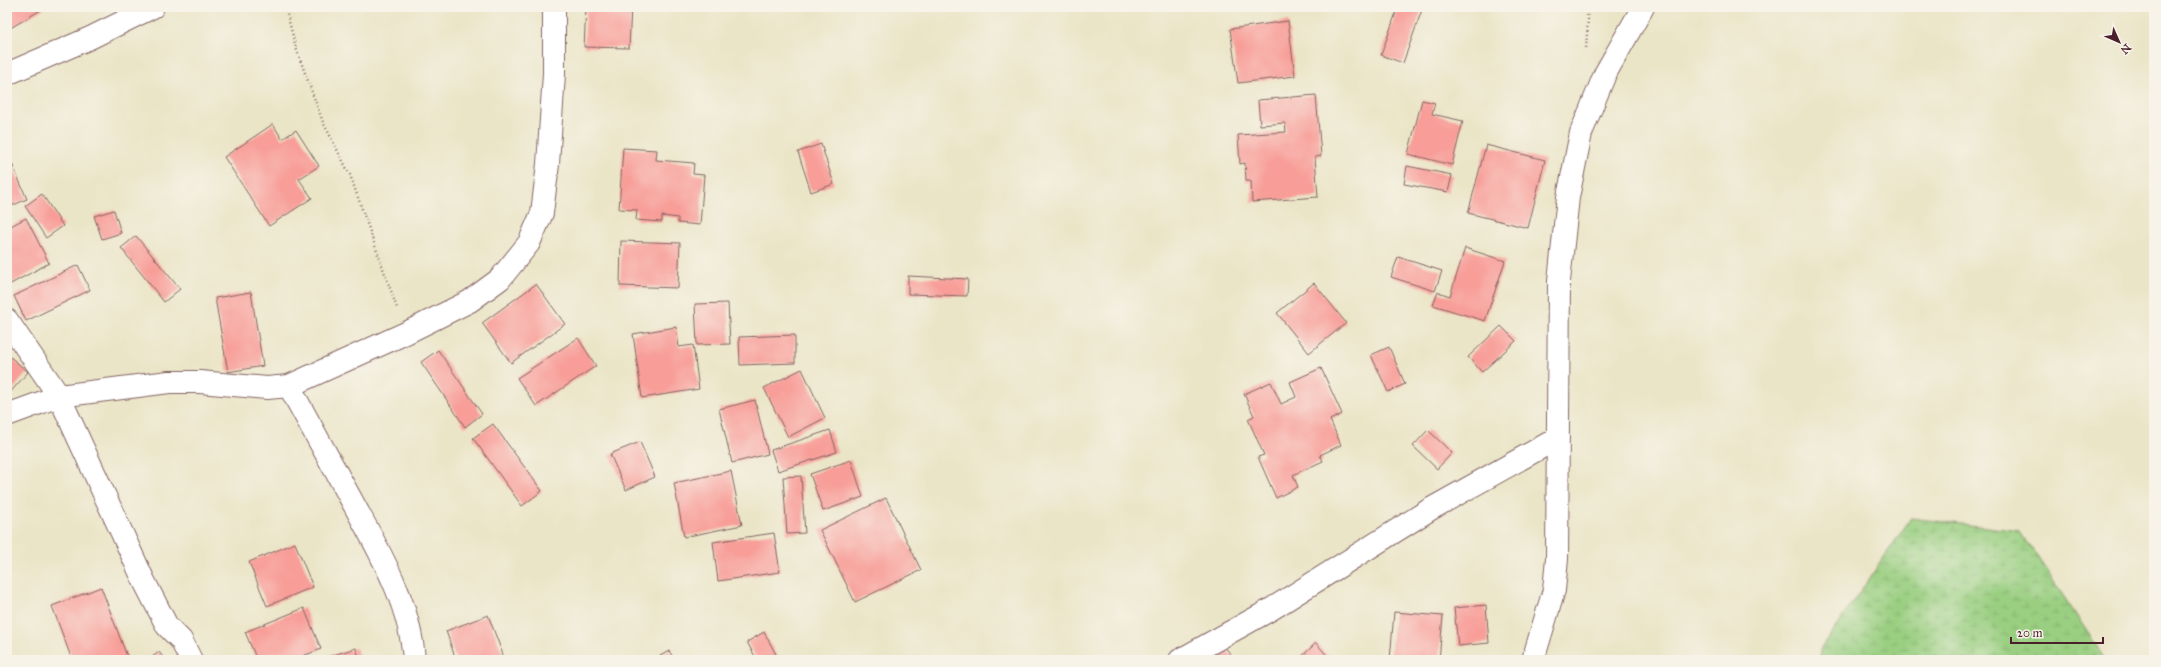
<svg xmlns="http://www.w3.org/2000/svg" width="2161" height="667" font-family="'IM FELL Great Primer',serif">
<defs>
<pattern id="wetland-marsh" width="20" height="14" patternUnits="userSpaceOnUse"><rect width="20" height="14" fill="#9acf81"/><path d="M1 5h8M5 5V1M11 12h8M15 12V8" fill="none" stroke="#86b170"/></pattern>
</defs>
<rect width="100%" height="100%" fill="#f7f3e8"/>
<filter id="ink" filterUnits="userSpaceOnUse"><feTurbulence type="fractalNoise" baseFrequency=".025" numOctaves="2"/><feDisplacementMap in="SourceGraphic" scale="8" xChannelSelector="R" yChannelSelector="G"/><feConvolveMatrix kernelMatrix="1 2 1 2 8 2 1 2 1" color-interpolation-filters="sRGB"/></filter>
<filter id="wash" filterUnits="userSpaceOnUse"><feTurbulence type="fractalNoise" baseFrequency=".012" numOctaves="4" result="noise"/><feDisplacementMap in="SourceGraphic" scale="16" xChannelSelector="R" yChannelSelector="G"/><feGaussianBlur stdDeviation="0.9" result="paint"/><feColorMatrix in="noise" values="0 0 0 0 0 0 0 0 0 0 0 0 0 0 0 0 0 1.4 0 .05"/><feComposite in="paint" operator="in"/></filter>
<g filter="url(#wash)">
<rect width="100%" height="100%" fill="#ebe5c8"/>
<path fill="url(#wetland-marsh)" stroke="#727756" d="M1911,518L2020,531L2106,660H1820V650Z"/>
<g id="blocks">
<path fill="#f89d98" d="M7,7H46L7,30Z
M586,7H631L629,48L584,47Z
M1398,7H1423L1403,63L1381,55Z
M1288,21L1295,76L1238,83L1230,29Z
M1316,95L1321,156L1315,157L1318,197L1252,202L1251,181H1246L1245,163L1240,164L1238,135L1286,132L1285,123L1260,125L1258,100Z
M1422,100L1435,103L1432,114L1463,121L1452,165L1408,154Z
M273,124L282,139L296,130L319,166L299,179L312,198L269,226L224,157Z
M821,144L834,184L811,192L798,152Z
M1486,145L1545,160L1528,228L1468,213Z
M623,148L657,150L656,160L694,163L693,174L704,175L700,225L678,223V218L662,216V222L636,220L637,210L619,209Z
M7,152L27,199L7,208Z
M1407,166L1452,175L1448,192L1404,184Z
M42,194L63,226L46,238L25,206Z
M114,210L121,233L102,239L94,216Z
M26,218L49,263L7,286V228Z
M136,236L180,289L164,302L121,248Z
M621,241L680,243L678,288L620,286Z
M1465,248L1505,261L1485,321L1433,305L1438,292L1450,296Z
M1398,257L1442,271L1435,291L1391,277Z
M78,265L90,290L26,321L14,296Z
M908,276L968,279L967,296L908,294Z
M1314,283L1346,323L1309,353L1277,313Z
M536,284L565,324L511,363L482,323Z
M251,292L263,366L228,372L215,298Z
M728,303L730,344L697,345L695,304Z
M1501,326L1516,341L1482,372L1468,357Z
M676,327L679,347L693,345L699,389L642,398L633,334Z
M795,335V363L740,365L739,337Z
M578,338L596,366L536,406L517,378Z
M1389,347L1405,384L1388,392L1371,355Z
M438,350L482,414L465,427L421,362Z
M7,354L28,372L7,396Z
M1321,368L1342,414L1330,420L1341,445L1320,455L1323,461L1293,475L1298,487L1276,498L1258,457L1264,455L1248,419L1254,416L1244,394L1271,382L1281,404L1296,397L1290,382Z
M802,369L825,418L788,437L764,388Z
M755,400L768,454L732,463L719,409Z
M493,424L542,491L522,506L473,438Z
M830,430L837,452L778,471L771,450Z
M1428,430L1452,453L1437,469L1413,446Z
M640,442L655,477L626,490L610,454Z
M851,460L863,497L823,511L810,474Z
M731,471L742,525L684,537L674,483Z
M801,476L805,533L787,534L783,477Z
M886,498L921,570L855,602L820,530Z
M774,533L780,572L718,581L713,542Z
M295,543L313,587L267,606L249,562Z
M101,587L128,659L72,660L52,606Z
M1486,605L1489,643L1458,646L1454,608Z
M304,608L321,649L293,660H257L245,632Z
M1394,612L1443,616L1439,660H1390Z
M488,615L505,660H456L446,631Z
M764,632L779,660H757L747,642Z
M1316,643L1331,660H1298Z
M1225,647L1235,660H1207Z
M356,648L360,660H317Z
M669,651L675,660H653Z
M159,652L165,660H148Z"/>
</g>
</g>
<g filter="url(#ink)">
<use href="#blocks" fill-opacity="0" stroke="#826462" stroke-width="1"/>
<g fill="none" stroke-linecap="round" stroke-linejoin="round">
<defs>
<path id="street" d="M7,74L90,38L153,7
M7,320L59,396L144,581L167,626L181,640L191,660
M289,386C310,424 331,463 352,501C379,551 410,602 414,660
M7,415L59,396L169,382H200L267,388L289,386L406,333L470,301L500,279L529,243L542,213L548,164L554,74V7
M1180,660L1270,610L1429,510L1558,438
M1533,660L1554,590L1557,559L1559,281L1568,197L1581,133L1605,74L1643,7"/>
</defs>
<use href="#street" stroke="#826462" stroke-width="24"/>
<path stroke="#826462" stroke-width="2.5" stroke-dasharray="1 3" stroke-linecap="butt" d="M285,7L297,51L323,122L350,175L397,308
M1586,7L1588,19L1586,49"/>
<use href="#street" stroke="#fff" stroke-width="22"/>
</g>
</g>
<rect width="2161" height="667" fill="none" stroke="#f7f3e8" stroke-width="24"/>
<g transform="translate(2119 42) rotate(135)" stroke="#f7f3e8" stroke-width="3" paint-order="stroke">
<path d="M0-3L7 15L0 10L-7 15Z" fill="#4a1f2b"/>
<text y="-6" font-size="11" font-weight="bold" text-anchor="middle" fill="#4a1f2b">N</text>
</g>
<path d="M2011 637v6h92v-6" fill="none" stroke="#4a1f2b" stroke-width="2"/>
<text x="2017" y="637" font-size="12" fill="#4a1f2b" stroke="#f7f3e8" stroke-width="3" paint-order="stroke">20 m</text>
</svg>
